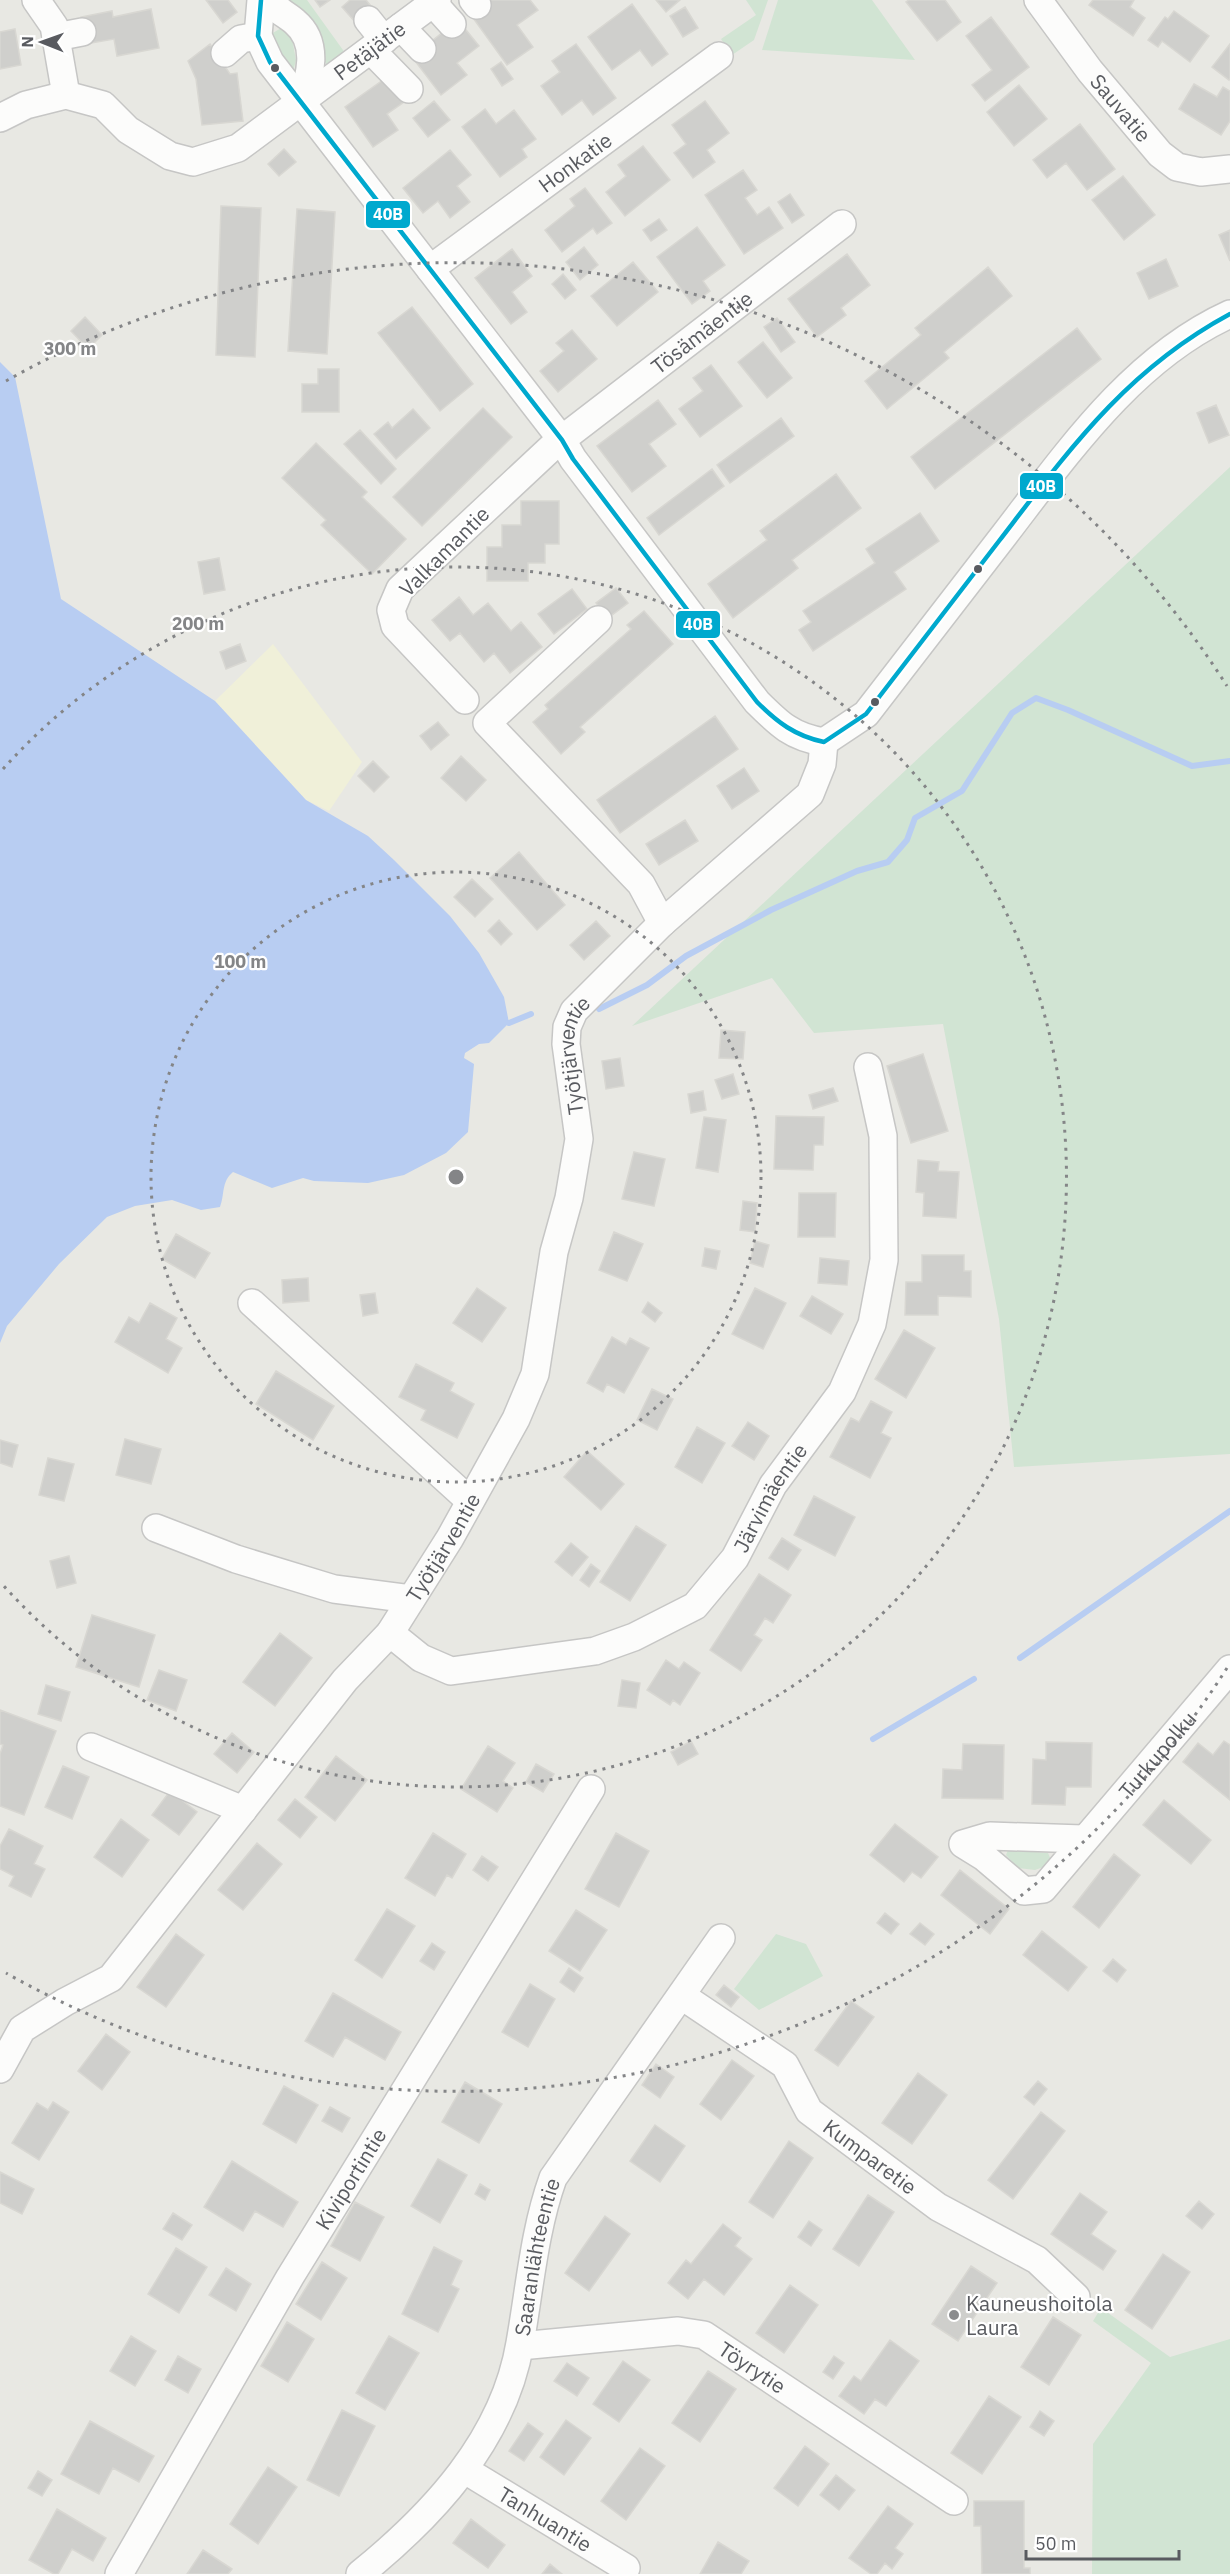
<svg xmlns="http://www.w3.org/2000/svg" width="1230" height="2574" font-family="'IBM Plex Sans',sans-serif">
<rect width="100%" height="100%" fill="#e8e8e3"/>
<path fill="#d1e4d3" d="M288,0H307L348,57L330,70C310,38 329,27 288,0Z
M746,0H768L754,40L732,55L721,39L756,15Z
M778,0H872L915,60L762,50Z
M283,27L291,33L296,60L294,68H290L272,42L271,34Z
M1230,467V1454L1014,1467L999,1319L943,1024L814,1033L772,978L632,1026Z
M1008,1850L1048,1853L1051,1860L1049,1865L1035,1870L1018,1868L1006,1855Z
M776,1934L806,1944L823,1976L759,2010L734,1989Z
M1101,2308L1170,2357L1230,2339V2574H1092L1093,2444L1151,2363L1093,2321Z"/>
<path fill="#f0f0d9" d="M273,644L362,762L329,811L306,800L215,701Z"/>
<path fill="#b8cdf2" d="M0,362L15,377L61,599L215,701L306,800L368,836L394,860L450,916L479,953L504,997L509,1023L489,1043L479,1044L465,1053L464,1058L474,1064L468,1132L446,1153L404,1175L368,1183L314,1181L303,1178L272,1188L233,1172C221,1182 225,1194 220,1207L201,1210L172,1200L135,1206L107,1217L59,1264L7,1326L0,1343Z"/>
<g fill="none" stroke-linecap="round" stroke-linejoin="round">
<path stroke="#b8cdf2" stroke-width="6" d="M599,1009L647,985L686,956L771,910L857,871L888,862L907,840L915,818L962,791L1012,713L1036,698L1068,710L1192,766L1230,761
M509,1023L531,1014
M1020,1658L1230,1511
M873,1739L974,1679"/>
</g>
<path fill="#cfcfcc" stroke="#d8d7d2" stroke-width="1.5" d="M206,0H228L237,12L223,23Z
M315,0H330L320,7Z
M350,0H366L371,6L355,22L342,7Z
M483,0H530L538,10L517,25L533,47L507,65L468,11Z
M656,0H680L666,12Z
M909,0H945L961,22L937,41L906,2Z
M1093,0H1134L1130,7L1145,18L1133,36L1089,5Z
M632,4L668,54L652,66L640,50L612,70L588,37Z
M685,7L698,28L683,37L670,16Z
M151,9L159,48L117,56L114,39L86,44L81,17L112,11L113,17Z
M1174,11L1209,36L1190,62L1162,41L1158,47L1148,40L1165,17L1168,19Z
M991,17L1029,67L985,101L972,85L992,70L966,36Z
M458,20L479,46L457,63L467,75L441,95L412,57Z
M15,29L21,65L0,69V32Z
M210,44L230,74L237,73L243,121L202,125L196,79L188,61Z
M576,44L616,98L593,115L582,100L562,115L541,86L560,72L552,61Z
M1230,44V78L1229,80L1212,67Z
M501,62L513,79L502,86L491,69Z
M390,75L407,100L387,114L398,130L373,147L345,107Z
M1194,84L1217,97L1223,87L1230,91V121L1221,135L1179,109Z
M1019,85L1047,119L1014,146L987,112Z
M434,101L450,120L428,137L413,118Z
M705,101L729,133L707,150L715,162L693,178L674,153L686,144L672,125Z
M485,109L496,124L514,110L536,139L522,149L527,157L500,177L462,127Z
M1080,124L1115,169L1087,190L1066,163L1047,178L1033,160Z
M643,146L670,180L625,216L606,192L626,176L618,165Z
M284,149L296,162L279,176L268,164Z
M450,150L471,175L457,186L470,202L450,218L438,201L423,213L403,188Z
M743,170L757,190L745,198L757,215L769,207L783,228L744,254L705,195Z
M1123,176L1155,215L1124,240L1092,200Z
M585,188L612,223L597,234L593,228L562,252L545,230L575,206L570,199Z
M790,194L804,215L792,223L778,202Z
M221,206L261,208L255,357L216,355Z
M297,209L335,212L327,354L288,351Z
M659,219L667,230L651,241L643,230Z
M697,227L725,265L703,281L710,291L692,304L657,257Z
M1230,230V261L1219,235Z
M584,247L598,265L580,280L566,262Z
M512,249L532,276L512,292L527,312L511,324L475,278Z
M847,254L870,285L841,308L846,315L817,337L788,299Z
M1166,259L1178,286L1149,299L1137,273Z
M633,262L658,292L617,326L591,296Z
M988,267L1012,296L944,352L949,358L887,409L865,381L921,335L915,328Z
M563,274L576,290L565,299L552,284Z
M412,307L473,384L440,411L378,333Z
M85,317L102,335L88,349L71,331Z
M777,318L795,342L781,352L764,327Z
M1077,328L1101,359L935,489L911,457Z
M572,330L597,359L558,392L540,371L564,351L556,343Z
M763,342L792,378L767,398L738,362Z
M711,365L742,406L700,437L679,409L703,391L693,378Z
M318,369H339V412H302V384H318Z
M658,400L676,424L649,444L666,466L632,492L597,446Z
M1216,405L1229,435L1209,443L1197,413Z
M483,408L512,437L422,526L393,497Z
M413,409L430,428L396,459L374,434L388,422L392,428Z
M781,418L794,436L730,483L717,465Z
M360,430L396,469L381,484L344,444Z
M316,443L367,492L362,497L406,539L372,574L321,525L326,520L282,478Z
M712,469L724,486L659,535L647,518Z
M836,474L861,508L792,560L798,568L733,618L708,584L767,540L760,531Z
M521,501H559V544H545V563H528V581H487V547H502V525H521Z
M920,513L939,541L894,572L906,589L813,651L799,630L811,622L803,611L875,563L866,549Z
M219,558L225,590L204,594L198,562Z
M616,588L628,603L608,618L596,603Z
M572,589L587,609L554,634L538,614Z
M459,597L473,615L488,603L511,631L521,622L542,647L510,673L494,653L484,662L460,633L450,641L432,620Z
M644,611L673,644L580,727L585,732L561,754L533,722L548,709L545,705L631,629L627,625Z
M240,644L246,661L226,669L220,652Z
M715,716L738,749L620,833L597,800Z
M438,722L449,735L431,750L420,736Z
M461,756L486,780L466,801L441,778Z
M373,761L389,777L374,792L358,776Z
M744,768L759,791L732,809L717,786Z
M685,820L698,841L659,865L646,844Z
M519,852L565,905L537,930L490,878Z
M472,879L493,899L475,917L454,897Z
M499,920L512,934L501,945L488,931Z
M596,921L610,936L584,960L570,945Z
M721,1030L745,1032L743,1059L719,1058Z
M923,1054L948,1131L911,1143L887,1066Z
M620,1058L624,1086L606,1089L602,1061Z
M733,1074L739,1094L722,1099L715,1080Z
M833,1088L838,1101L813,1109L809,1095Z
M703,1091L706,1110L691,1113L688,1094Z
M776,1116L824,1117L823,1145H814L813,1170L774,1169Z
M704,1117L726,1120L718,1172L696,1168Z
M634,1152L665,1159L654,1206L622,1199Z
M918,1160L939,1162L938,1171L959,1172L956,1218L923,1216L924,1193L916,1192Z
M799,1193H836L835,1237H798Z
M743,1201L757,1203L755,1232L740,1230Z
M614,1232L643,1244L627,1281L599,1270Z
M176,1234L210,1253L195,1278L162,1259Z
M755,1241L769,1245L763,1267L750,1263Z
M705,1248L720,1251L716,1269L702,1266Z
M922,1255H964V1271H971V1297L938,1296V1315H905L906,1282H922Z
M820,1258L849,1261L847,1285L818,1283Z
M308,1278L309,1301L283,1303L282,1280Z
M477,1288L506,1308L482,1342L453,1323Z
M755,1288L786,1303L763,1349L732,1334Z
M375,1293L378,1313L363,1316L360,1295Z
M812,1296L843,1314L831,1334L800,1316Z
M648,1302L662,1313L655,1322L642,1312Z
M150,1303L177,1318L166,1339L182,1348L168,1373L115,1342L129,1317L139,1323Z
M904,1330L935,1348L906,1398L875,1379Z
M612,1337L626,1345L630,1338L649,1348L624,1393L607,1384L603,1392L587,1383Z
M416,1364L454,1383L450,1391L474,1404L457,1438L421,1420L426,1410L399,1397Z
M276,1371L334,1406L313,1440L256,1404Z
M652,1389L673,1399L657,1430L637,1420Z
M871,1401L892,1412L881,1433L891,1438L870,1478L830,1457L851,1418L859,1422Z
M748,1422L769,1436L754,1460L732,1446Z
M697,1427L725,1443L702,1483L675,1467Z
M125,1439L161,1449L151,1484L116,1475Z
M0,1440L18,1445L12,1467L0,1463Z
M587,1451L624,1484L601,1510L564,1477Z
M48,1458L74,1464L64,1501L39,1495Z
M814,1496L855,1517L835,1556L794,1535Z
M636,1526L666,1545L630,1601L600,1582Z
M782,1538L801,1550L788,1570L769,1558Z
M571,1543L588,1557L572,1576L555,1562Z
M69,1556L76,1583L57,1588L50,1561Z
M591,1564L600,1571L589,1587L580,1580Z
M759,1574L791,1595L773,1623L765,1618L754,1635L762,1640L741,1671L710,1650Z
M92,1615L155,1635L139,1687L76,1667Z
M280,1633L312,1658L275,1706L243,1682Z
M666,1660L679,1669L684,1662L700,1673L680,1705L673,1700L670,1705L647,1690Z
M159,1670L187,1680L176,1711L147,1700Z
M622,1680L640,1683L636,1708L618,1706Z
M46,1685L70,1692L61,1721L38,1714Z
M0,1710L56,1731L24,1815L0,1806V1754L3,1745L0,1744Z
M232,1733L254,1752L237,1773L214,1754Z
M691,1741L698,1754L678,1765L671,1752Z
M1224,1741L1230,1745V1800L1183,1762L1198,1743L1213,1755Z
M1046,1742L1092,1743L1091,1787H1066L1065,1805L1032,1804L1033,1759L1046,1760Z
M963,1744L1004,1745L1003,1799L942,1798L943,1769L962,1770Z
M488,1746L515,1763L503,1781L513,1788L497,1812L461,1789Z
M336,1756L367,1780L335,1821L305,1797Z
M536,1764L554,1774L543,1792L526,1782Z
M63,1766L89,1777L72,1819L45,1807Z
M170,1791L197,1812L179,1835L152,1815Z
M295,1799L317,1817L300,1838L278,1820Z
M1164,1800L1211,1840L1191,1864L1143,1825Z
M121,1819L149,1840L122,1877L94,1857Z
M895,1824L938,1857L921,1878L912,1872L904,1882L870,1855Z
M9,1829L43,1846L34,1864L45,1869L31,1897L9,1886L14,1876L0,1869V1846Z
M433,1833L466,1854L452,1878L447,1875L435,1896L405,1878Z
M616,1833L649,1851L619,1907L585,1889Z
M257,1843L282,1864L243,1910L218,1890Z
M1114,1854L1140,1875L1099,1928L1073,1907Z
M482,1856L498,1867L488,1881L473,1870Z
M960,1870L1009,1909L990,1934L941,1895Z
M387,1909L415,1926L382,1978L355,1960Z
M576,1910L607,1930L580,1971L549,1951Z
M885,1913L899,1924L891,1934L877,1923Z
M920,1923L934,1934L925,1945L910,1934Z
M1042,1931L1087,1967L1068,1991L1023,1955Z
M176,1934L204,1955L166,2007L137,1987Z
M432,1943L445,1952L434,1970L420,1961Z
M1113,1959L1126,1970L1117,1982L1103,1971Z
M569,1968L583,1978L574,1992L560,1982Z
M530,1984L555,1999L528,2047L502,2032Z
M724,1985L739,1997L731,2007L716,1995Z
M333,1993L401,2032L385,2060L345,2037L333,2057L305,2041Z
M851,2001L874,2017L838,2066L815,2050Z
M106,2034L130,2052L102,2090L78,2071Z
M732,2060L754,2076L721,2120L700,2104Z
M656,2064L674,2077L660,2098L642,2085Z
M918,2073L947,2095L912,2144L882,2123Z
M1038,2081L1047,2089L1034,2105L1024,2097Z
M465,2082L502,2104L479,2143L442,2122Z
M284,2086L318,2105L296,2143L263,2124Z
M53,2102L69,2112L39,2160L12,2143L37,2103L48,2110Z
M330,2107L350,2118L342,2132L322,2121Z
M1041,2112L1065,2131L1013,2199L988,2180Z
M655,2125L685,2146L660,2182L630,2161Z
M789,2141L813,2158L773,2218L749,2202Z
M438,2159L467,2175L440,2223L411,2206Z
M232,2161L298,2202L283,2227L255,2211L243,2231L204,2207Z
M0,2172L34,2189L22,2214L0,2203Z
M480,2184L490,2190L485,2200L475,2194Z
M1080,2193L1107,2212L1091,2234L1116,2251L1103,2270L1051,2234Z
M868,2195L894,2212L859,2266L833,2249Z
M1199,2201L1214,2214L1202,2229L1186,2216Z
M355,2202L384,2217L360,2261L331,2246Z
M173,2213L192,2225L182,2240L163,2229Z
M605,2216L630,2234L589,2291L565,2273Z
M809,2221L822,2230L811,2246L798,2237Z
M723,2224L741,2238L735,2246L752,2259L724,2295L704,2279L688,2299L668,2283L686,2260L691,2264Z
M434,2247L462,2261L451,2285L459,2289L438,2332L402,2314Z
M176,2248L207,2267L179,2313L148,2294Z
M1163,2254L1190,2272L1152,2329L1125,2310Z
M322,2262L347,2278L321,2320L296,2304Z
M971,2266L997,2283L958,2341L932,2324Z
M226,2268L251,2284L236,2311L209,2295Z
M790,2285L818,2305L784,2353L756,2333Z
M1053,2317L1081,2335L1049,2385L1021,2367Z
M287,2322L314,2339L288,2382L261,2366Z
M131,2336L156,2351L135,2386L110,2371Z
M389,2336L419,2353L385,2410L356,2393Z
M890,2340L919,2361L886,2406L875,2399L864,2414L839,2396L854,2376L861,2381Z
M178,2356L201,2369L188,2393L165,2380Z
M834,2356L844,2363L833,2379L823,2372Z
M623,2361L650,2380L619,2422L593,2404Z
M567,2363L589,2378L577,2396L554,2381Z
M708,2371L736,2389L700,2442L672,2423Z
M989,2396L1021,2417L982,2474L951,2453Z
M342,2410L375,2426L339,2496L307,2480Z
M1040,2411L1054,2421L1044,2436L1030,2427Z
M566,2420L591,2438L564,2475L540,2457Z
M90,2421L154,2456L139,2482L113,2468L99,2494L61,2474Z
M528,2423L543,2434L524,2461L509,2451Z
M805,2446L829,2464L798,2506L774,2488Z
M640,2448L665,2466L626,2520L601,2501Z
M268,2467L297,2487L258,2544L230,2524Z
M38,2471L52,2480L42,2496L28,2488Z
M836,2475L855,2490L839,2510L820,2495Z
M974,2501H1024V2568H1030V2574H982L981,2526H974Z
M888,2506L913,2524L895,2548L903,2554L892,2569L885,2563L877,2574H871L849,2558Z
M57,2509L106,2538L93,2561L72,2549L58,2574H54L29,2560Z
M471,2519L505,2545L488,2568L453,2543Z
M718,2542L749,2561L741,2574H700Z
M203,2550L232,2569L228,2574H187Z
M550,2564L562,2574H542Z"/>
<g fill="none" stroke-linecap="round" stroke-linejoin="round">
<defs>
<g id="minor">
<path d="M36,0L54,26L66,95"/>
<path d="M261,0L258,36L270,62L562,440L573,459L757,702C779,724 792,737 824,742"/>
<path d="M271,0C276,11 286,14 295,22C320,43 310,77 301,103"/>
<path d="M473,0L477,5"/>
<path id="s1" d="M1038,0L1090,71L1160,154L1177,167L1201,172L1230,169"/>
<path d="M433,3L452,24"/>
<path d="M368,20L384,40"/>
<path d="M401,27L422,49"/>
<path d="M56,37L82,32"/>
<path d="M371,50L409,89"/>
<path d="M225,53L241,39L258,36"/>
<path id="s2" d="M0,118L26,105L66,95L103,105L128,130L170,156L193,162L238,148L437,0"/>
<path id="s3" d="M430,269L719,56"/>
<path d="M598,620L487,723L641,884L662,923"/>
<path id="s4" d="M465,700L395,626L391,610L400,589L552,447L842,224"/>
<path d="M824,742L866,714C912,654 959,594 1005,534C1068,452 1133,358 1230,314"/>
<path d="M252,1303L470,1501"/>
<path d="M156,1528L236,1559L334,1589L411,1599"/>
<path id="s5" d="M390,1633L421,1658L451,1671L595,1651L634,1637L695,1606L735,1558L773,1485L842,1392L872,1324L884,1260L883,1136L868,1067"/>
<path d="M91,1747L243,1810"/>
<path id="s6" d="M1083,1839L990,1836L963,1844L984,1857L1024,1891L1043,1889L1230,1669"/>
<path id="s7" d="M682,1996L785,2065L809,2111L938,2207L1037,2260L1076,2297"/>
<path id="s8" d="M0,2069L22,2029L65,2002L111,1978L345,1680L390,1633L450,1538L516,1419L535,1374L554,1252L569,1198L579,1139L566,1044L567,1027L574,1011L662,923L810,794L822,764L824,742"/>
<path id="s9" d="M520,2346L678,2331L704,2335L954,2501"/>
<path id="s10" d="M465,2470L626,2568"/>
<path id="s11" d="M119,2574L290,2277L591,1789"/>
<path id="s12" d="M360,2574C433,2515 504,2439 520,2343C530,2287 534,2231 553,2178L721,1938"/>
</g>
</defs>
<use href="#minor" stroke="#c6c6c5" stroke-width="30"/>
<use href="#minor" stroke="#fcfcfb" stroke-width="27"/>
<defs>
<path id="bus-1" d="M261,0L258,36L270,62L562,440L573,459L757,702C777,722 795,736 824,742L866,714C910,656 955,599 999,541C1069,450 1126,370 1230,314"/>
</defs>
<use href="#bus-1" stroke="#fff" stroke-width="9"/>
<use href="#bus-1" stroke="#00a9ce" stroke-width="4.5"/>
</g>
<g fill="none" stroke="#848587" stroke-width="3" stroke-dasharray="3 6">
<circle cx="456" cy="1177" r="305"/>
<path d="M3 769A610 610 0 1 1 3 1585"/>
<path d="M1227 1668A914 914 0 0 1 6 1973M6 381A914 914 0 0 1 1227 686"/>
</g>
<g fill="#595b60" stroke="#fff" stroke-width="2">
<circle cx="275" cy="68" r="5"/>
<circle cx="978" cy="569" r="5"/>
<circle cx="875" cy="702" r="5"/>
</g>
<circle fill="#8b8c8e" stroke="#fff" stroke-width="2" cx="954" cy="2315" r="6"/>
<g text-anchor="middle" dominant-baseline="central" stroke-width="4.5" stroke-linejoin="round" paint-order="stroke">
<g font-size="21" fill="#595b60" stroke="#fff">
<text stroke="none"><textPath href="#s2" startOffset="428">Petäjätie</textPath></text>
<text stroke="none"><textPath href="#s1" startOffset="136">Sauvatie</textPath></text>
<text stroke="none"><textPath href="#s3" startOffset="180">Honkatie</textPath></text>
<text stroke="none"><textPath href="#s4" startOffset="538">Tösämäentie</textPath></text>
<text transform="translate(444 551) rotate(-45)">Valkamantie</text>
<text stroke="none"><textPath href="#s8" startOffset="1215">Työtjärventie</textPath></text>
<text stroke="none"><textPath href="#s5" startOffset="460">Järvimäentie</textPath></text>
<text stroke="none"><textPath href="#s8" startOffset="693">Työtjärventie</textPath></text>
<text stroke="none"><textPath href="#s6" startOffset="394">Turkupolku</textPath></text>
<text stroke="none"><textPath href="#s7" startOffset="252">Kumparetie</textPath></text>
<text stroke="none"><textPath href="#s11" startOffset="458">Kiviportintie</textPath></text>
<text stroke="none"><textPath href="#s12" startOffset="375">Saaranlähteentie</textPath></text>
<text stroke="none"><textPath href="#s9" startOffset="243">Töyrytie</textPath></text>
<text stroke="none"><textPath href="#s10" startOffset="94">Tanhuantie</textPath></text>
</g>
<g font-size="21" fill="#595b60" stroke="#fff" text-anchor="start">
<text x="966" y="2303">Kauneushoitola<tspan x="966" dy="24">Laura</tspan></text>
</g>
</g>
<circle cx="456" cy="1177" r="9" fill="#848587" stroke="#fff" stroke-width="3"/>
<g font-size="18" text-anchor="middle" font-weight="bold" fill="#848587" stroke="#fff" stroke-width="4.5" stroke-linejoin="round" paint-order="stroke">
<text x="70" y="355">300 m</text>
<text x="198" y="630">200 m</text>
<text x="240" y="968">100 m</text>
</g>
<g stroke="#fff" stroke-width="2">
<rect x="365" y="200" width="46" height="29" rx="6" fill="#00a9ce"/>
<rect x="1019" y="472" width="45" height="28" rx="6" fill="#00a9ce"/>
<rect x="675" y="610" width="46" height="29" rx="6" fill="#00a9ce"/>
</g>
<g font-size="16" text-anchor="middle" font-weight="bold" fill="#fff">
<text x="388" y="220">40B</text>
<text x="1041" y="492">40B</text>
<text x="698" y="630">40B</text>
</g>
<g transform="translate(42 42) rotate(271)" stroke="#ffffff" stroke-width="4.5" paint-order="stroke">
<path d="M0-4.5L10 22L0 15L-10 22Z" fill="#595b60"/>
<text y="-9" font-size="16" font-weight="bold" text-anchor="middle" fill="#595b60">N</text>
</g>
<path d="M1026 2550v9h153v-9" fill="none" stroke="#595b60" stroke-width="3"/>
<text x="1035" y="2550" font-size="18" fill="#595b60" stroke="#ffffff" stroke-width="4.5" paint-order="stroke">50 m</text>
</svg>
